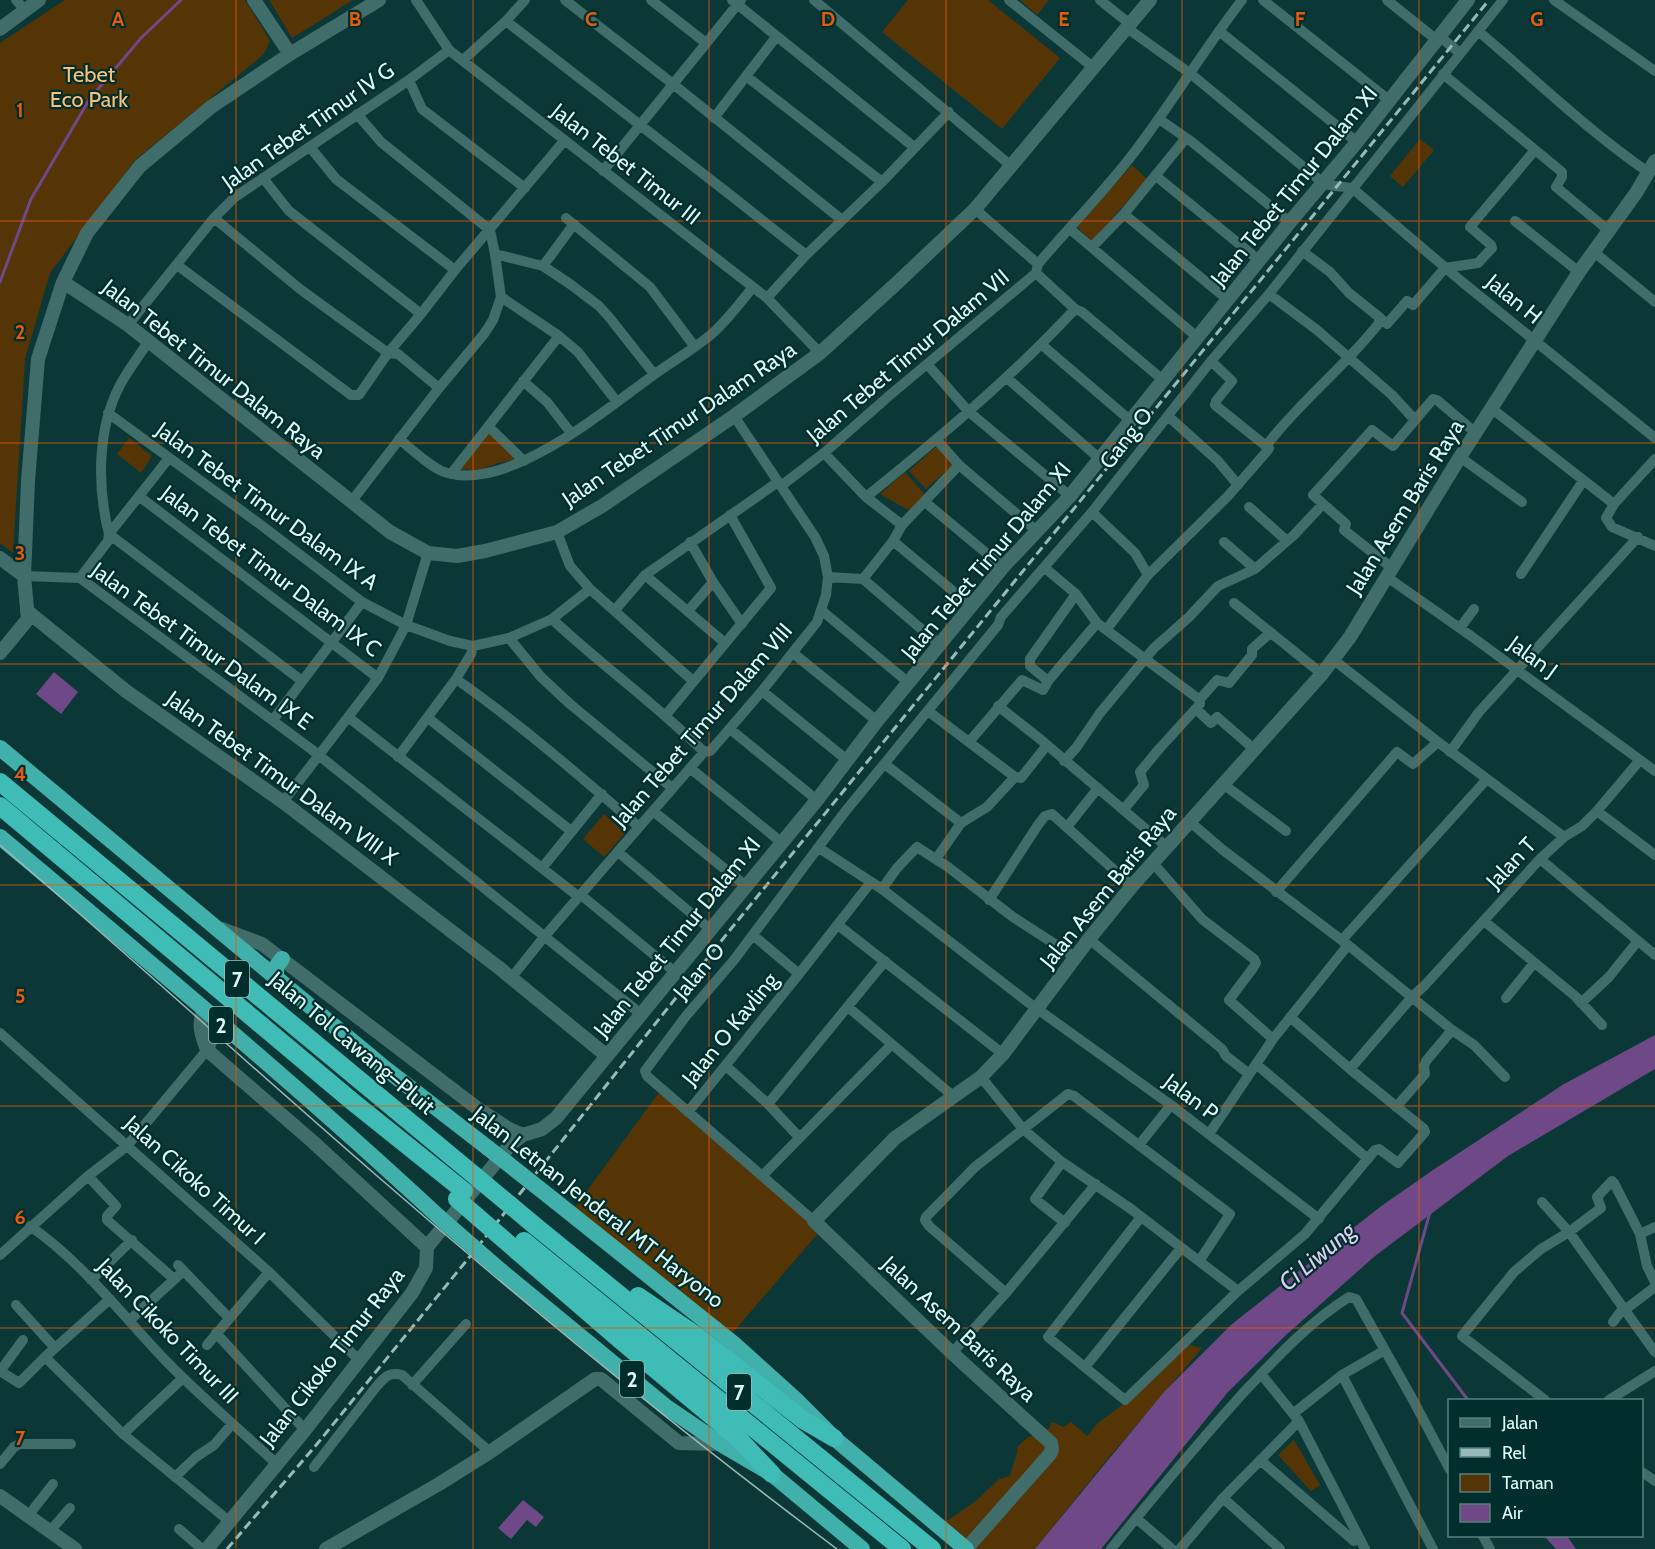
<svg xmlns="http://www.w3.org/2000/svg" width="1655" height="1549" font-family="Cabin,sans-serif">
<rect width="100%" height="100%" fill="#0b3836"/>
<path fill="#553506" d="M65,0H245L270,41L263,55L135,160L50,273L25,359L13,553L0,543V43Z
M269,0H353L292,38Z
M908,0H988L1060,58L1002,129L882,32Z
M1020,0H1049L1037,15Z
M1420,139L1434,150L1403,187L1390,176Z
M1132,165L1147,179L1092,241L1077,227Z
M489,431L518,459L498,463L478,471L467,469L458,471Z
M129,438L152,456L141,473L117,454Z
M937,446L954,464L926,489L909,471Z
M905,472L925,495L910,511L880,494Z
M604,814L625,833L604,857L583,839Z
M660,1091L820,1231L728,1338L573,1210Z
M1182,1343L1202,1348L1105,1462L1035,1549H966L940,1526L977,1500L999,1479L1010,1476L1018,1449L1016,1448L1027,1438L1049,1428L1052,1422L1063,1427L1071,1422L1087,1436L1099,1422L1129,1400Z
M1294,1440L1320,1485L1311,1491L1278,1455Z"/>
<path fill="#6e4887" d="M54,672L78,692L61,714L36,694Z
M1655,1035V1069L1508,1156L1375,1256L1286,1335L1228,1392L1101,1549H1035L1164,1392L1232,1324L1380,1207L1433,1170L1564,1084Z
M523,1500L544,1517L536,1527L527,1520L511,1539L498,1528Z
M1544,1536H1567L1576,1549H1556Z"/>
<g fill="none" stroke-linecap="round" stroke-linejoin="round">
<path stroke="#6e4887" stroke-width="3" d="M0,282L31,199L89,100L141,38L181,0
M1430,1212L1402,1313L1468,1400"/>
<path stroke="#406c69" stroke-width="10" d="M16,0L25,10
M416,0L449,50L767,298L820,353
M565,0L673,84L842,220
M651,0L706,43
M732,0L914,147
M814,0L1010,165
M1009,0L1094,68
M1100,0L1130,24
M1263,0L1390,101
M1387,0L1433,37L1445,41L1460,53
M1554,0L1655,71
M506,21L733,197L806,255
M1127,28L1191,74L1323,183C1331,187 1342,186 1352,188L1461,281L1655,438
M1219,31L1357,142
M1478,31C1534,78 1587,130 1648,172
M463,60L506,21L525,0
M1443,74L1562,172V177L1556,187L1608,230
M746,76L882,182
M409,80L422,109L525,188
M714,118L776,37
M1159,119L1192,142L1290,222
M310,147L336,179L455,270
M603,171L741,0
M1156,176L1260,261
M263,178L289,211L421,314
M975,209L1038,264
M1124,214L1228,300
M214,218L300,289L388,353
M566,218L650,287L695,347
M1515,221L1579,272
M1070,229L1197,337
M1092,247L1124,214L1186,138
M1594,252L1655,302
M495,254L543,266L570,284L599,306L609,317L654,374
M177,265L351,395H359L388,353L421,314L455,270L564,141
M543,266L574,224
M1036,273L1075,309L1082,312L1163,380
M1269,294L1317,330L1392,395L1414,419
M501,297L559,336L578,352L617,402
M767,298L806,255L882,182L949,112
M1379,317L1387,324L1407,301L1413,305L1414,304L1445,268L1478,263L1492,248L1491,245L1470,227L1535,150
M128,325L214,218L235,197L409,80L449,50
M148,342C139,356 128,370 120,385C97,429 97,487 109,534L302,681
M1042,345L1131,421
M388,353L398,354L439,388
M1211,361L1232,381L1216,401L1215,405L1266,446
M928,365L968,411L1070,496
M1007,378L1100,459
M523,381L547,402L571,433
M1491,408L1614,504
M108,413L261,525L362,602L406,625L450,641L473,646L509,638L552,619L590,589
M1168,416L1218,461L1238,485
M489,427L524,461
M399,439C412,449 432,469 447,473C510,491 606,409 655,374C674,360 696,348 714,332C728,319 741,302 753,287
M937,440L959,465L1038,532
M824,453L866,497L902,525
M1460,457L1522,502
M1655,459L1614,504L1606,518L1612,527L1655,546
M451,474L559,336
M781,486L824,453L890,395L1036,273L1038,264C1070,226 1106,190 1136,150C1173,101 1205,48 1242,0
M140,497L378,678
M866,497C939,438 1011,378 1075,309
M351,502L439,388L484,334L493,320L501,297L495,254L490,230L381,142L357,114
M925,502L1003,567
M1249,507L1287,541
M1092,512L1135,553L1148,575
M557,532L570,566L590,589L693,681
M893,541L971,606
M690,542L713,582L742,624
M1224,542L1255,569
M1045,568L1076,594L1097,623L1200,700V704L1159,749L1140,772L1144,785L1124,809
M1392,568L1344,530L1346,524L1313,495L1372,430L1393,446L1433,399L1437,400L1476,433
M1521,574L1583,481
M645,575L725,643
M24,576L80,578L311,749L641,1014
M828,577L863,579
M1387,577L1471,636L1655,771
M80,578L108,541L109,534L169,458
M863,579L893,541L902,525L959,465
M863,579L940,645
M1234,603L1322,674
M615,610L645,575L778,482
M821,610L909,683
M688,611L713,582
M552,619C601,665 656,704 704,752
M1460,628L1474,609
M1106,630L1148,575L1228,496L1268,450L1269,448L1266,446C1300,401 1345,367 1379,323V317L1349,293L1330,272L1302,251
M509,638L541,677L570,704L672,788
M793,653L877,721
M1334,660L1438,742L1564,837
M456,679C520,724 580,776 639,827
M1048,681L1030,666V659L1076,594
M762,691L847,760
M1200,699L1217,680L1229,683L1252,655V649L1270,633
M998,706L1040,739L1167,847
M1196,709L1211,723L1217,717L1254,749
M928,711L1015,777L1021,778L1047,745
M665,716L771,588L730,515
M348,717L579,897
M428,718L571,831
M273,720L362,602
M730,729L817,800
M969,742L1022,680L1043,690L1048,681L1097,623
M1450,752L1479,712L1638,537
M398,757L456,679L471,654L473,646
M1064,761L1076,748L1100,713L1154,648L1189,617L1218,586L1255,569L1294,535L1323,504
M886,765L961,823
M690,768L781,842
M1223,784L1286,831
M283,802L378,678L406,625L428,553
M653,811L746,886
M1597,811L1655,855
M1189,821L1223,850L1348,945L1452,1030L1474,1045L1505,1077
M1067,827L1098,788
M819,848L882,889L1029,1003L1171,1105L1319,1219
M618,852L710,929
M936,859L961,823L987,807L1015,777
M1540,859L1655,955
M1153,863L1202,919L1254,959L1256,963L1253,968L1229,1000L1273,1039
M542,868L602,794
M882,889L897,868L917,847L948,867L1013,917L1075,957
M1276,892L1397,752L1413,764L1438,742
M581,895L675,972
M989,900L1038,825L1045,816L1052,814L1132,886
M1484,921L1575,996L1602,1025
M838,925L1003,1054
M753,935L799,974
M1089,939L1222,1049L1226,1056L1249,1074
M1342,940L1487,779
M512,977L544,937L704,752L710,751L713,748L762,691L817,622L826,595L828,577L824,556L815,537L734,416
M1506,998L1534,963
M1581,1003L1609,977L1637,942
M848,1007L953,1096
M0,1033L269,1272L360,1361
M1256,1064L1368,1159
M726,1066L768,1104L799,1137
M1350,1069L1412,997L1425,985L1540,859L1564,837L1582,826L1597,811L1640,760
M981,1077L1023,1129L1062,1162L1131,1209L1238,1291
M768,1104L885,961
M1396,1107L1425,1074L1424,1066L1426,1061L1452,1030
M688,1112L799,974L871,882
M1209,1134L1273,1039L1348,945
M1139,1145L1171,1105
M1062,1162L1035,1199L1065,1223
M763,1175L891,1045
M88,1176L116,1206L107,1216V1220L174,1279
M1542,1202L1569,1232L1655,1352
M1141,1217L1048,1337L1125,1400L1238,1291L1305,1234L1375,1150L1379,1149L1398,1163L1425,1132L1424,1129L1350,1069L1290,1017
M814,1221L647,1076L645,1071L686,1016L734,960L844,813L998,625L1001,617L1092,512L1211,361L1269,294L1503,0
M30,1226C83,1263 122,1315 166,1361C201,1397 240,1430 277,1464
M1640,1234L1655,1227
M0,1255L88,1176L127,1146L207,1050
M178,1265L229,1318
M91,1280L132,1240
M1006,1293L929,1226L925,1220L926,1217L975,1167L1068,1094L1074,1096L1230,1214L1200,1260
M110,1299L45,1357L123,1434L229,1521
M16,1305L55,1348
M1626,1309L1655,1287
M130,1320L179,1275
M1613,1322L1624,1307
M216,1333L305,1430
M207,1345L269,1272
M952,1353L1006,1293L1096,1184
M1085,1367L1181,1248
M1,1370L23,1340
M0,1371L19,1383L45,1357
M1261,1374L1299,1421L1365,1549
M1342,1375L1433,1549
M412,1385L466,1324
M1545,1400L1462,1336L1514,1272L1541,1249L1569,1232L1601,1208L1597,1197L1612,1181L1614,1183L1640,1234L1647,1266L1655,1282
M1609,1400L1655,1371
M1294,1413L1342,1375L1385,1350
M123,1434L183,1378
M1260,1460L1354,1541
M0,1464L14,1447L20,1444H71
M314,1467L376,1387C384,1378 389,1371 402,1375L490,1452
M1642,1472L1655,1481
M175,1477L196,1457L214,1445L232,1424
M1223,1498L1280,1549
M28,1516L53,1484
M1136,1518L1172,1549
M179,1529L202,1549
M50,1531L70,1508
M1483,1536L1490,1549
M1111,1549C1154,1496 1198,1443 1244,1392C1276,1358 1309,1322 1349,1297L1356,1299L1413,1400L1450,1470
M1180,1549L1223,1498L1299,1421"/>
<path stroke="#406c69" stroke-width="14" d="M254,0L290,54
M0,29L39,0
M63,282L128,325L390,532L428,553L457,556L485,551L557,532L602,506L734,416L820,353L898,282L975,209L1150,0
M0,558L24,576
M27,611L126,691L283,802L498,967L607,1056
M0,653L28,619L24,576L28,481L38,359L63,282L87,233L140,166L211,107L290,54L379,0
M222,929L262,944L477,1108L509,1129L523,1135
M204,1010C197,1025 202,1036 207,1050L312,1141L427,1247
M207,1050L213,1034L226,1028
M427,1247L511,1144L523,1135L542,1129L556,1118L817,800L877,721L1003,567L1070,496L1290,222L1357,142L1468,0
M0,1496L75,1549
M207,1549L305,1430L412,1293L426,1268L427,1247
M326,1549L439,1484L490,1452L595,1379H601L679,1443L721,1444
M966,1549L1050,1454L1052,1450L1051,1443L952,1353L814,1221L895,1138L981,1077L1003,1054L1089,939L1132,886L1322,674L1350,637L1460,457L1579,272L1636,193L1655,161"/>
<path stroke="#41b0ab" stroke-width="16" d="M0,748L382,1066L488,1148
M0,837C148,961 297,1085 439,1217
M276,978V967L282,959
M555,1201L734,1344L795,1399L834,1438L966,1549
M501,1271L665,1406L721,1444L772,1474L862,1549"/>
<path stroke="#3fbcb6" stroke-width="18" d="M0,782L474,1175
M0,806L353,1102L464,1191
M534,1225L932,1549
M524,1241L902,1549
M517,1251L620,1340L738,1438L772,1474
M638,1296L697,1336L803,1420L834,1438"/>
<path stroke="#97b9b7" stroke-width="1.5" d="M0,845C127,953 250,1066 376,1175C526,1305 678,1430 837,1549"/>
<path stroke="#97b9b7" stroke-width="3" stroke-dasharray="9 4.5" stroke-linecap="butt" d="M227,1549L317,1444L467,1260L730,930L1489,0"/>
<path stroke="#41b0ab" stroke-width="16" d="M488,1148L555,1201
M439,1217L501,1271"/>
<path stroke="#3fbcb6" stroke-width="18" d="M474,1175L534,1225
M457,1199L517,1251"/>
</g>
<path fill="none" stroke="#e8590c" stroke-width="1.5" stroke-opacity="0.55" d="M236,0V1549M473,0V1549M709,0V1549M946,0V1549M1182,0V1549M1419,0V1549M0,221H1655M0,443H1655M0,664H1655M0,885H1655M0,1106H1655M0,1328H1655"/>
<g text-anchor="middle" dominant-baseline="central" stroke-width="4.5" stroke-linejoin="round" paint-order="stroke">
<g fill="#002e2c" stroke="#9abcb9" stroke-width="1.5">
<rect x="225" y="961" width="24" height="36" rx="4.5"/>
<rect x="209" y="1007" width="24" height="36" rx="4.5"/>
<rect x="620" y="1361" width="24" height="36" rx="4.5"/>
<rect x="727" y="1374" width="24" height="36" rx="4.5"/>
</g>
<g font-size="21" font-weight="bold" fill="#dcf9f6">
<text x="237" y="979">7</text>
<text x="221" y="1025">2</text>
<text x="632" y="1379">2</text>
<text x="739" y="1392">7</text>
</g>
<g font-size="22" fill="#fac07a" stroke="#002e2c">
<text x="89" y="74">Tebet<tspan x="89" dy="25">Eco Park</tspan></text>
</g>
<g font-size="22" fill="#dcf9f6" stroke="#002e2c">
<text transform="translate(308 126) rotate(-35)">Jalan Tebet Timur IV G</text>
<text transform="translate(626 164) rotate(38)">Jalan Tebet Timur III</text>
<text transform="translate(1294 186) rotate(-51)">Jalan Tebet Timur Dalam XI</text>
<text transform="translate(1514 299) rotate(39)">Jalan H</text>
<text transform="translate(908 356) rotate(-40)">Jalan Tebet Timur Dalam VII</text>
<text transform="translate(214 369) rotate(38)">Jalan Tebet Timur Dalam Raya</text>
<text transform="translate(679 424) rotate(-34)">Jalan Tebet Timur Dalam Raya</text>
<text transform="translate(1126 438) rotate(-52)">Gang O</text>
<text transform="translate(267 506) rotate(36)">Jalan Tebet Timur Dalam IX A</text>
<text transform="translate(1405 507) rotate(-58)">Jalan Asem Baris Raya</text>
<text transform="translate(986 561) rotate(-50)">Jalan Tebet Timur Dalam XI</text>
<text transform="translate(271 571) rotate(37)">Jalan Tebet Timur Dalam IX C</text>
<text transform="translate(202 646) rotate(36)">Jalan Tebet Timur Dalam IX E</text>
<text transform="translate(1533 657) rotate(36)">Jalan J</text>
<text transform="translate(702 725) rotate(-49)">Jalan Tebet Timur Dalam VIII</text>
<text transform="translate(282 778) rotate(36)">Jalan Tebet Timur Dalam VIII X</text>
<text transform="translate(1511 863) rotate(-47)">Jalan T</text>
<text transform="translate(1108 887) rotate(-51)">Jalan Asem Baris Raya</text>
<text transform="translate(677 937) rotate(-51)">Jalan Tebet Timur Dalam XI</text>
<text transform="translate(699 971) rotate(-50)">Jalan O</text>
<text transform="translate(730 1029) rotate(-51)">Jalan O Kavling</text>
<text transform="translate(352 1043) rotate(40)">Jalan Tol Cawang–Pluit</text>
<text transform="translate(1191 1097) rotate(37)">Jalan P</text>
<text transform="translate(195 1180) rotate(42)">Jalan Cikoko Timur I</text>
<text transform="translate(598 1207) rotate(38)">Jalan Letnan Jenderal MT Haryono</text>
<text transform="translate(959 1329) rotate(43)">Jalan Asem Baris Raya</text>
<text transform="translate(168 1331) rotate(46)">Jalan Cikoko Timur III</text>
<text transform="translate(332 1357) rotate(-52)">Jalan Cikoko Timur Raya</text>
</g>
<g font-size="24" font-style="italic" fill="#e2cdf2" stroke="#002e2c">
<text transform="translate(1317 1256) rotate(-40)">Ci Liwung</text>
</g>
</g>
<g font-size="20" text-anchor="middle" font-weight="bold" fill="#e8590c" stroke="#002e2c" stroke-width="4.5" stroke-linejoin="round" paint-order="stroke">
<text x="118" y="26">A</text>
<text x="355" y="26">B</text>
<text x="591" y="26">C</text>
<text x="828" y="26">D</text>
<text x="1064" y="26">E</text>
<text x="1300" y="26">F</text>
<text x="1537" y="26">G</text>
<text x="20" y="117">1</text>
<text x="20" y="339">2</text>
<text x="20" y="560">3</text>
<text x="20" y="781">4</text>
<text x="20" y="1003">5</text>
<text x="20" y="1224">6</text>
<text x="20" y="1445">7</text>
</g>
<rect x="1448" y="1399" width="195" height="138" fill="#002e2c" stroke="#587f7d" stroke-width="1.5"/>
<rect x="1460" y="1418" width="30" height="9" fill="#406c69" stroke="#587f7d" stroke-width="1.5"/>
<text x="1502" y="1429" font-size="18" fill="#dcf9f6">Jalan</text>
<rect x="1460" y="1448" width="30" height="9" fill="#97b9b7" stroke="#587f7d" stroke-width="1.5"/>
<text x="1502" y="1459" font-size="18" fill="#dcf9f6">Rel</text>
<rect x="1460" y="1474" width="30" height="18" fill="#553506" stroke="#587f7d" stroke-width="1.5"/>
<text x="1502" y="1489" font-size="18" fill="#dcf9f6">Taman</text>
<rect x="1460" y="1504" width="30" height="18" fill="#6e4887" stroke="#587f7d" stroke-width="1.5"/>
<text x="1502" y="1519" font-size="18" fill="#dcf9f6">Air</text>
</svg>
